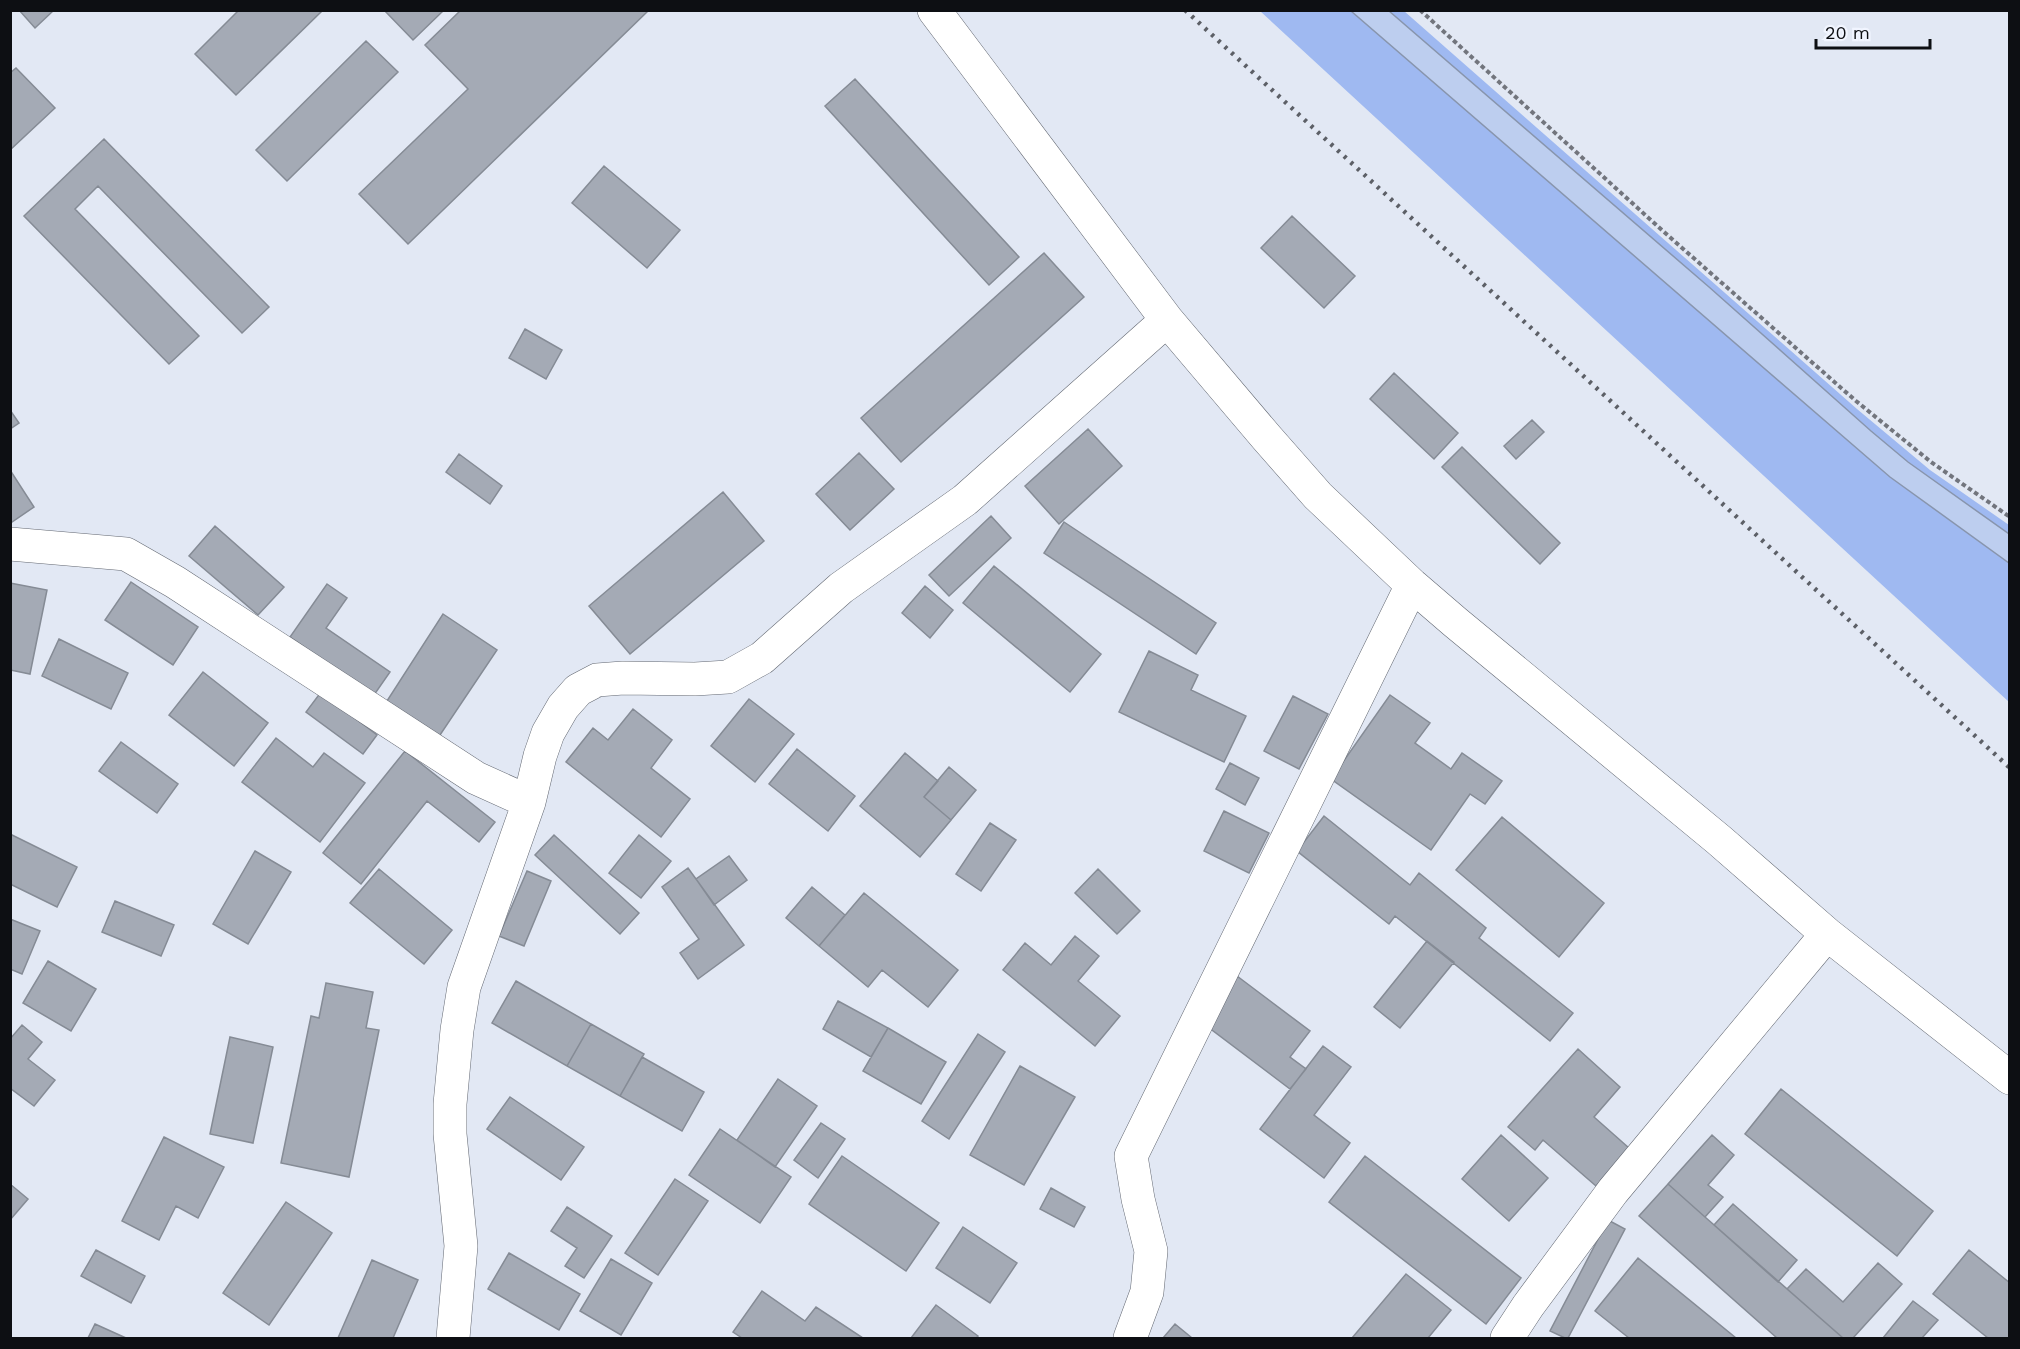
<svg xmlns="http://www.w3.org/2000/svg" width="2020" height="1349" font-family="'Work Sans',sans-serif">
<rect width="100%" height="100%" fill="#e2e8f4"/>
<path fill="#9fb9f1" d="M1260,11H1351L1890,477L2009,563V702Z
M1389,11H1404L1857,409L1930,470L2009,525V534L1908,462L1871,431L1709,287Z"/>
<path fill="#bdceef" stroke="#8895ad" stroke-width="1.5" d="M1351,11H1389L1709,287L1871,431L1908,462L2009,534V563L1890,477Z"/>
<path fill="#a4aab5" stroke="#858b95" stroke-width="1.5" d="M19,10H54L35,28Z
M239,10H323L236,95L195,54Z
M384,10H444L413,40Z
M461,10H649L408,244L359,194L468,89L425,45Z
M366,41L398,72L287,181L256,150Z
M16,68L55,108L10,150V73Z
M855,79L1019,257L989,285L825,106Z
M104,139L269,307L242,333L98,186L75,209L199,336L169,364L24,216Z
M604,166L680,230L647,268L572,203Z
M1292,216L1355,276L1324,308L1261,248Z
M1044,253L1084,297L901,462L861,418Z
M525,329L562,350L546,379L509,358Z
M1394,373L1458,433L1434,459L1370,399Z
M10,410L19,423L10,429Z
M1532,420L1544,432L1516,459L1504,446Z
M1088,429L1122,466L1059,524L1025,486Z
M1462,447L1560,543L1540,564L1442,467Z
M859,453L894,489L850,530L816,494Z
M459,454L502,486L490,504L446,472Z
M10,470L34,507L12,522L10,520Z
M723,492L764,541L630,654L589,606Z
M991,516L1011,538L949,596L929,575Z
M1064,522L1216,623L1196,654L1044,553Z
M215,526L284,587L258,615L189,556Z
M994,566L1101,654L1070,692L963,603Z
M131,582L198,627L173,665L105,620Z
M10,583L47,590L30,674L10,670Z
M327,584L347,598L326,628L390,672L374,695L290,637Z
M925,586L953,610L930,638L902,613Z
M443,614L497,650L438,738L385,704Z
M59,639L128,673L111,709L42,676Z
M1149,651L1198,675L1191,690L1246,716L1224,762L1119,712Z
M203,672L268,723L234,766L169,715Z
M321,692L377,735L363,754L306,712Z
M1390,695L1430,723L1415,743L1451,769L1462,753L1502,781L1485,804L1470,794L1431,850L1331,779Z
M1293,696L1328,714L1299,769L1264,751Z
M749,699L794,734L755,782L711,746Z
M633,709L672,740L651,768L690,799L661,837L566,762L593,728L608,740Z
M276,738L313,767L324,753L365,783L320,842L242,782Z
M121,742L178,784L157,813L99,771Z
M797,749L855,796L828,831L769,784Z
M405,751L495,822L479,842L427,801L361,884L323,853Z
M905,753L938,781L924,797L951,820L920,857L860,806Z
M1230,763L1259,778L1245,805L1216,789Z
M949,767L976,790L951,820L924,797Z
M1224,811L1269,833L1249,873L1204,851Z
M1324,816L1410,885L1419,873L1486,928L1479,938L1573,1013L1550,1041L1395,916L1389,924L1297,851Z
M1502,817L1604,903L1559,957L1456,870Z
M990,823L1016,840L981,891L956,874Z
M10,834L77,867L57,907L10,884Z
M554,835L639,913L620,934L535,855Z
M639,835L671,861L641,898L609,873Z
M255,851L291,872L248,944L213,924Z
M729,856L747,880L714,905L696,879Z
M688,868L744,945L698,979L680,953L699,939L662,887Z
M379,869L452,930L424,964L350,903Z
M1098,869L1140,911L1117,934L1075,893Z
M527,871L551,881L524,946L499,936Z
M812,887L845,915L819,946L786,918Z
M864,893L958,970L928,1007L882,970L868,987L819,946Z
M115,901L174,925L161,956L102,932Z
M10,919L40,931L22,974L10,969Z
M1075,936L1099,956L1078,981L1120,1016L1095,1046L1003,970L1025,943L1051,965Z
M1427,941L1454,962L1400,1028L1374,1007Z
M48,961L96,989L71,1031L23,1003Z
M1237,976L1310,1031L1290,1057L1306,1069L1290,1089L1208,1027Z
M516,981L591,1024L567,1066L492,1023Z
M326,983L373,992L366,1028L379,1030L349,1177L281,1163L311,1016L319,1018Z
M838,1001L888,1028L871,1057L823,1029Z
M591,1024L644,1054L620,1096L567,1066Z
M22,1025L42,1042L28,1059L55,1080L34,1106L10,1088V1039Z
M888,1028L946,1062L921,1104L863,1071Z
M978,1034L1005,1052L949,1139L922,1121Z
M230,1037L273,1047L253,1143L210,1134Z
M1323,1046L1351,1067L1314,1115L1350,1143L1324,1178L1260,1129Z
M1578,1049L1620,1087L1594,1117L1629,1148L1596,1186L1543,1140L1535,1150L1508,1127Z
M642,1057L704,1092L682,1131L620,1096Z
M1020,1066L1075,1097L1024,1185L970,1155Z
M778,1079L817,1106L775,1167L737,1140Z
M1781,1089L1933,1211L1897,1256L1745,1134Z
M510,1097L584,1147L561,1180L487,1129Z
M821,1123L845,1139L818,1178L794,1160Z
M720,1129L791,1177L760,1223L689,1175Z
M1501,1135L1548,1178L1509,1221L1462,1179Z
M1712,1135L1734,1155L1708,1185L1723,1197L1705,1217L1668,1184Z
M164,1137L224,1167L198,1218L176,1206L159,1240L122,1221Z
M842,1156L939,1223L906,1271L809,1204Z
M1365,1156L1521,1278L1486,1324L1329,1202Z
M675,1179L708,1201L658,1275L625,1253Z
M10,1184L28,1199L10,1220Z
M1668,1184L1705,1217L1843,1338H1777L1639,1216Z
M1051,1188L1085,1207L1074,1227L1040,1209Z
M286,1202L332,1233L269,1325L223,1293Z
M1733,1204L1797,1260L1778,1282L1714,1225Z
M567,1207L612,1236L584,1278L565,1266L577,1248L551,1231Z
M1608,1220L1625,1229L1568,1338H1565L1550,1331Z
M963,1227L1017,1263L990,1303L936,1268Z
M96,1250L145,1276L131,1303L81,1276Z
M1969,1250L2010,1283V1338H1988L1933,1294Z
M509,1253L580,1294L559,1330L488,1289Z
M1638,1258L1736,1338H1629L1595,1311Z
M611,1259L652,1283L621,1335L580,1311Z
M372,1260L418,1280L393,1338H338Z
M1878,1263L1902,1284L1853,1338H1843L1787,1289L1806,1269L1843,1302Z
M1406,1274L1451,1310L1428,1338H1352Z
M762,1291L805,1321L816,1307L863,1338H742L733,1332Z
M1913,1301L1938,1320L1922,1338H1883Z
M936,1305L978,1336L976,1338H911Z
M95,1324L126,1338H88Z
M1175,1324L1192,1338H1163Z"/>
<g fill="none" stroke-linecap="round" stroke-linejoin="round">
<defs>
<path id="minor" d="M934,10L1167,320L1267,438L1318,496L1412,585L1455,622L1719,840L1827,934L2010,1078
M10,544L126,554L175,582L476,778L529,802
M453,1338L461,1246L450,1134V1104L457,1030L464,987L529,802L540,756L548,733L563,707L578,690L597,680L623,678L695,679L728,677L762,658L841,588L965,500L1167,320
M1130,1338L1147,1292L1151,1251L1138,1199L1131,1156L1412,585
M1507,1338L1528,1306L1613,1191L1827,934"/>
</defs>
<use href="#minor" stroke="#636872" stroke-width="34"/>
<path stroke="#72757d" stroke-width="4" stroke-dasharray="4.5 3" stroke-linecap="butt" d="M1420,10L1664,232L1856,401L1931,462L2010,517"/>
<use href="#minor" stroke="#fff" stroke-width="33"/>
<path stroke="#5c5f66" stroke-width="4.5" stroke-dasharray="3 6" stroke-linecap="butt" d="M1185,10L2010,768"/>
</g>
<rect width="2020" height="1349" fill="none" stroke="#0d0f13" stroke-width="24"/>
<path d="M1816 39v9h114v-9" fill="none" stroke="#0d0f13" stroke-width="3"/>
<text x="1825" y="39" font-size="18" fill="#0d0f13" stroke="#f1f5ff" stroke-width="4.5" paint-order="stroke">20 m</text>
</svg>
